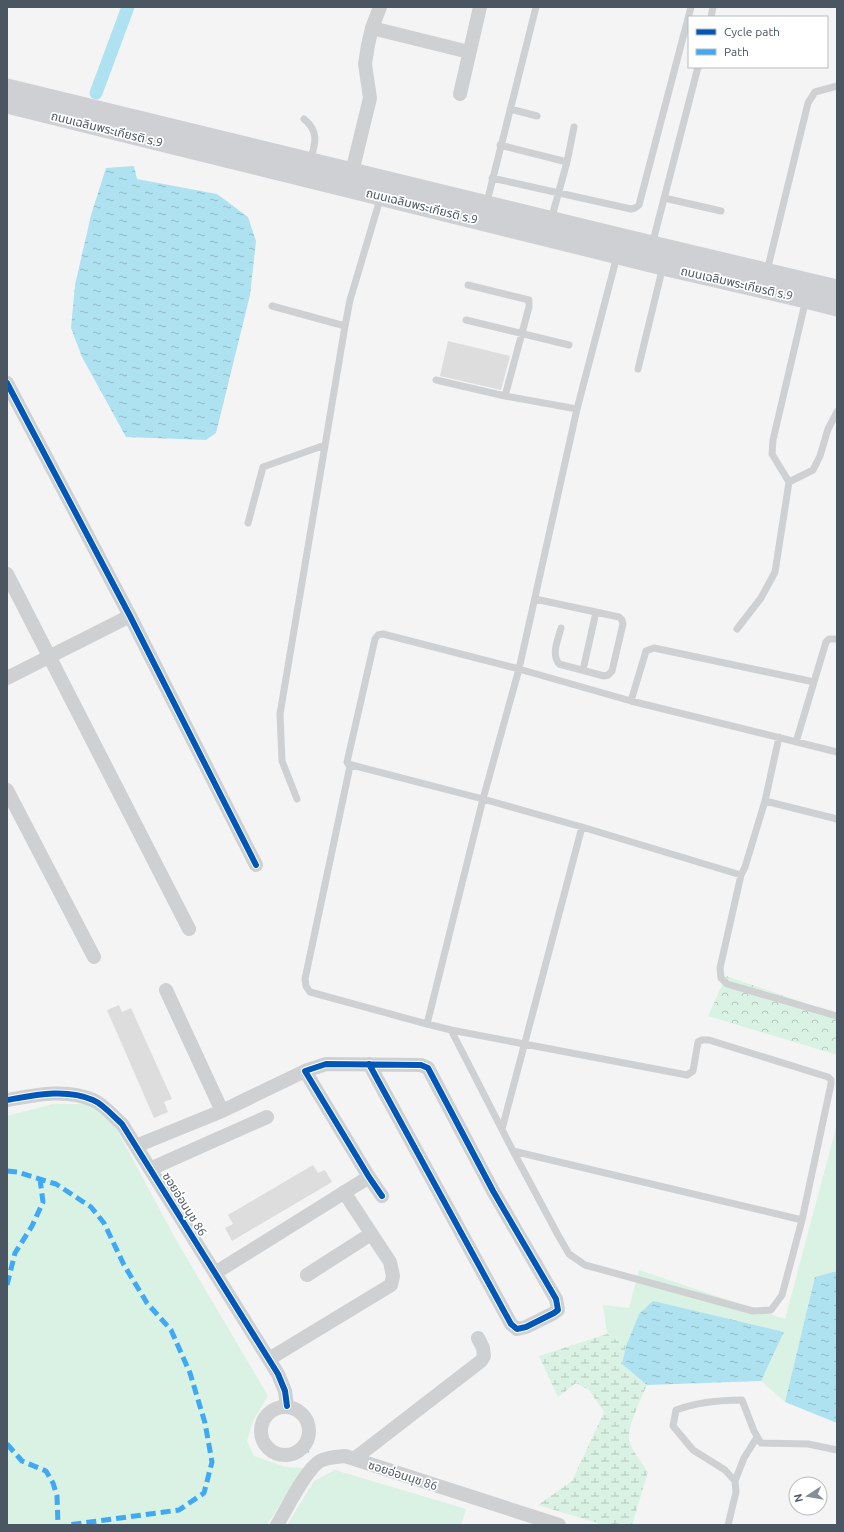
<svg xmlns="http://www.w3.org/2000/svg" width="844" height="1532" font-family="Ubuntu,'Noto Sans Thai',sans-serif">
<defs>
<pattern id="forest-crowns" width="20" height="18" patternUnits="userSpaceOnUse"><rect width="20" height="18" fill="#d9f2e3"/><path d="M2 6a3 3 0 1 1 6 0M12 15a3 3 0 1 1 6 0" fill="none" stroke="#b2c7bb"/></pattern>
<pattern id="wetland-marsh" width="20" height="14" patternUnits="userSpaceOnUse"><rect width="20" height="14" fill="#d9f2e3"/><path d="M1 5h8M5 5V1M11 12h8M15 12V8" fill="none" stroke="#b2c7bb"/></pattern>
<pattern id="water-ripples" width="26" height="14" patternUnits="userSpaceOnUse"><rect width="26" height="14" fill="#aee2f0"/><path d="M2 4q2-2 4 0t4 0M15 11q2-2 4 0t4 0" fill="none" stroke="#90bac6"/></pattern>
</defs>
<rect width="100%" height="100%" fill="#f4f4f4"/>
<path fill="#d9f2e3" d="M53,1104H90L116,1128L175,1238L268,1396L253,1421L247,1441L254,1456L286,1467L303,1468L267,1525H7V1116Z
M837,1124V1271L815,1277L785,1402L761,1381L784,1332L639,1314L626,1346L607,1334L603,1305L629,1308L639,1270L785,1319Z
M335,1470L466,1509L461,1525H287L314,1481Z"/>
<path fill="url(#forest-crowns)" d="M726,976L837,1014V1055L708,1016Z"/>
<path fill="url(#wetland-marsh)" d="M607,1334L626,1346L622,1364L647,1385C642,1397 627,1427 629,1439C631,1451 642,1462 648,1472L632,1525H604L538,1505L572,1481L604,1412L589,1390L576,1383L558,1397L539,1356Z"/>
<path fill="url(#water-ripples)" d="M134,166L137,179L217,194L248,217L256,241L250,295L216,433L206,440L126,437L82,357L71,328L75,285L91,215L106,168Z
M837,1271V1423L785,1402L815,1277Z
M653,1301L784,1332L761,1381L647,1385L622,1364L626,1346L639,1314Z"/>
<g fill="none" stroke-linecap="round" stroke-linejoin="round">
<path stroke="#aee2f0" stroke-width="13" d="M96,93L128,7"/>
</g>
<path fill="#ddddde" d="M448,341L510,356L501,390L440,376Z
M119,1005L122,1012L131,1008L172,1099L164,1102L168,1112L154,1118L107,1010Z
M313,1165L318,1173L325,1170L332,1182L232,1241L225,1228L233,1224L228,1215Z"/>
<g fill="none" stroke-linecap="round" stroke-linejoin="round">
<path stroke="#bcc7c4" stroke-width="2.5" stroke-dasharray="3 2" stroke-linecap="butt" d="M302,1448L310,1453"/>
<path stroke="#ced0d2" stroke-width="7" d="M711,17L713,7
M510,109L537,116
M304,119C320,132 315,144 310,162
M500,145L567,162
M492,178L631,209L635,208L639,205L691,7
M489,194L536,7
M664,198L721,211
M551,220L567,162L574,127
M652,245L698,67
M767,271L808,103L815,92L837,86
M468,285L529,300V307L505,396L577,409
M272,306L345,326
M466,320L569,345
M638,369L663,266
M436,380L505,396
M789,482L813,470L820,456L828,429L837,412
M248,523L263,467L325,445
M535,599L619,617L622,620L623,624L612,671L608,675L604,676L559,664C551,654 558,640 561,628
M737,629L761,598L775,572L789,482L772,454L773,440L806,299
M583,670L596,612
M631,701L646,651L654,648L814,682
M796,742L826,642L829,639H837
M350,766L305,979L306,986L310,992L427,1024L451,1030L513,1151L558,1235L569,1254L585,1265L753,1311L771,1310L782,1295L802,1220L831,1084V1080L828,1077L709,1040H702L698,1042L693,1071L687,1075L451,1030
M297,799L282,761L280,714L345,326L350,300L381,196
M765,801L837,819
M582,827L483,799L348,764L347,762L375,639L378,635L383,634L519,669L631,701L837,752
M741,875L720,968L721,978L727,984L837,1016
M427,1024L483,799L519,669L577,409L617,256
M502,1129L582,827L741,875L745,867L765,801L779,737
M513,1151L802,1220
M735,1481L744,1458L757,1437
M728,1525L736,1492L735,1481L725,1470L693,1450L673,1426L676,1410C698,1402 719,1400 742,1400L754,1431L761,1443L808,1444L837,1450"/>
<path stroke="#ced0d2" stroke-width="14" d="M372,28L469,52
M460,94L480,7
M352,172L370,98L365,64L368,45L372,28L380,7
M7,383L130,616L256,865
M7,574L189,929
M7,678L130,616
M7,790L94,957
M166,990L222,1111
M369,1064L511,1324L517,1329L526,1327L554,1313L558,1310L556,1299L493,1191L428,1068L421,1065L326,1064L305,1071L369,1177L382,1196
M7,1100C35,1095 66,1088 93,1100C103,1104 114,1117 122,1124L278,1374L285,1391L287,1406
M136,1146L222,1111L305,1071
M150,1169L267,1117
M215,1273L369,1177
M307,1275L371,1234
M269,1359L391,1285L393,1276L390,1262L344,1192
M261 1431a24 24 0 1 1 48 0a24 24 0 1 1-48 0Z
M354,1459L481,1361L484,1356L483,1348L478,1338
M277,1525C286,1510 306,1469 320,1461C328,1457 336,1457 345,1456L559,1525"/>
<path stroke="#ced0d4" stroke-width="19" d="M7,88L652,245L837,289
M7,104L663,266L806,299L837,307"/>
<path stroke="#3fa9f5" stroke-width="5" stroke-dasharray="10 5" stroke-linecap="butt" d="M7,1171L17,1172L56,1184L91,1207L104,1223L124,1265L147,1303L171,1330L190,1373L205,1423L212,1462L204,1493L179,1510L68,1525
M7,1285L15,1253L32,1226L43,1202L40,1179
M7,1444L22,1461L46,1471L53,1483L57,1496L58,1525"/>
<defs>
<path id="cycleway" d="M7,383L130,616L256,865
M369,1064L511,1324L517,1329L526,1327L554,1313L558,1310L556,1299L493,1191L428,1068L421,1065L326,1064L305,1071L369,1177L382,1196
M7,1100C35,1095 66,1088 93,1100C103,1104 114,1117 122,1124L278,1374L285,1391L287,1406"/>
</defs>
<use href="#cycleway" stroke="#fff" stroke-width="8"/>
<use href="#cycleway" stroke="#0057b8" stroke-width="6"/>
</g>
<g text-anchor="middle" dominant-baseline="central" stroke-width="3.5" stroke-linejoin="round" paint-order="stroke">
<g font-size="12" fill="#4a5661" stroke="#fff">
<text transform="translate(107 129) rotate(14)">ถนนเฉลิมพระเกียรติ ร.9</text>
<text transform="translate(422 206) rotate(14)">ถนนเฉลิมพระเกียรติ ร.9</text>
<text transform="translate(737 283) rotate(13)">ถนนเฉลิมพระเกียรติ ร.9</text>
<text transform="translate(185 1204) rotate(58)">ซอยอ่อนนุช 86</text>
<text transform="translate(403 1475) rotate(18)">ซอยอ่อนนุช 86</text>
</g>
</g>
<rect width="844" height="1532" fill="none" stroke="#4a5661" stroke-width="16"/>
<rect x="688" y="16" width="140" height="52" fill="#ffffff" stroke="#b7bbc0"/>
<rect x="696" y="29" width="20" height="6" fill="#0057b8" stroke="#b7bbc0"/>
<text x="724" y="36" font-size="12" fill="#4a5661">Cycle path</text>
<rect x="696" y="49" width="20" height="6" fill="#3fa9f5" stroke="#b7bbc0"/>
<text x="724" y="56" font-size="12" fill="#4a5661">Path</text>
<g transform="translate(808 1496) rotate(258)"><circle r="19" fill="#ffffff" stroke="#b7bbc0"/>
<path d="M0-3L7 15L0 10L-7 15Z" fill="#868d94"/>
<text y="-6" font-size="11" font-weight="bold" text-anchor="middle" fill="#4a5661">N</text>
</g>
</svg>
